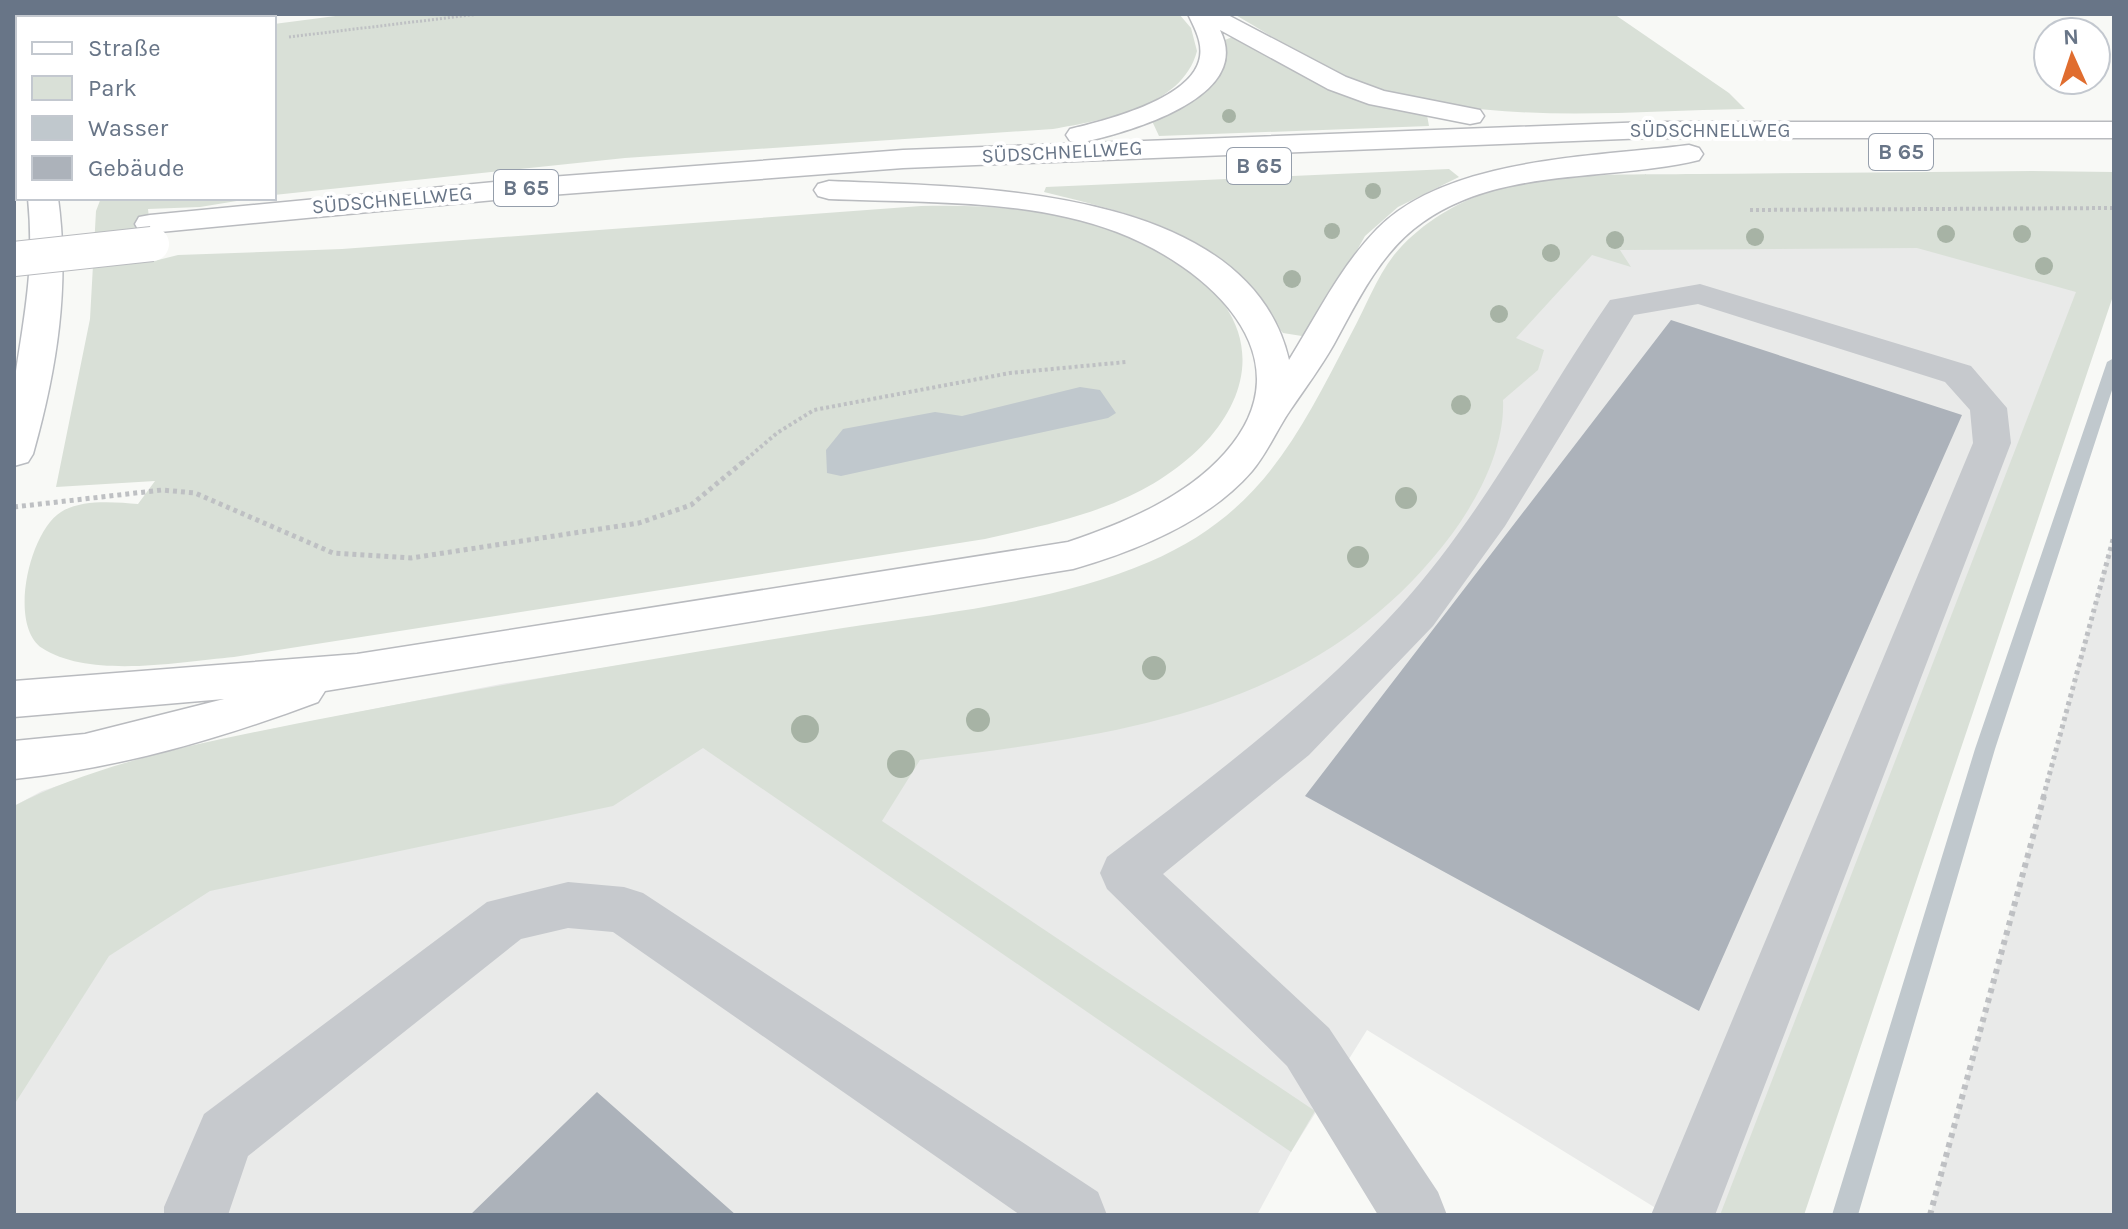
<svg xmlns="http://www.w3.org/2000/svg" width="2128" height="1229" font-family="Karla,sans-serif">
<rect width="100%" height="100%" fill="#f8f9f6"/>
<path fill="#e9eae9" d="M2114,223L1740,1215H1667L1367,1030L1291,1152L1257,1215H14V806L42,791L118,766L267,730L501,684L659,659L684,719L1129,661L1495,251Z
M2114,533V1215H1930Z"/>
<path fill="#d9e0d7" d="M14,14H186L164,18H18V29L14,27Z
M351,14H1179L1191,28L1197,51C1182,108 1103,120 1053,129L625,158L274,195V24Z
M1234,14H1614L1729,93L1745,109C1619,111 1484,127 1363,83C1317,67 1276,38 1234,14Z
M1232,37L1427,115L1429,126L1159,136L1152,121C1184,101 1231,84 1225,40Z
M1449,169L1459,177L1398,207L1365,236L1308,337L1283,333C1266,315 1255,292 1237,274C1185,224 1112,209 1044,192L1046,187Z
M2032,171L2114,172V293L1804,1215H1720L2076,292L1917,248L1620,250L1631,267L1592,255L1516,338L1544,350L1538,370L1503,400C1505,447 1479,497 1452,534C1319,712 1123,734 920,760L882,821L1315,1111L1291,1152L703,748L613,806L210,891L109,956L14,1105V806C105,758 235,736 336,716C505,683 674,655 843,628C945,612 1053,603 1149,562C1261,514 1298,436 1351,334C1365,309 1376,278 1394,255C1418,226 1450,206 1485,193C1546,171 1632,175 1696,174C1808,173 1920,172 2032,171Z
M101,198H255L200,207L148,209L154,261L178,255L342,249L921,206C1002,204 1084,211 1157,250C1306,328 1240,452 1114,503C1072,520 1029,529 985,539L234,657C180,662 89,679 42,648C8,625 29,532 61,512C81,499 115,502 138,504L155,481L56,487L90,319L96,211Z"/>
<path fill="#c0c8cd" d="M1080,387L1100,390L1116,413L1108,418L841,476L827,473L826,450L843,429L935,412L962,416Z"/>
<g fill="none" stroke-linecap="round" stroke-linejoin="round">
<path fill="#c0c8cd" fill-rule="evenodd" d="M2114,358V384L1995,749L1858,1215H1832L1975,749L2107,362Z"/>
</g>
<path fill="#acb2ba" d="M1671,320L1962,415L1699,1011L1305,796Z
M597,1092L736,1215H470Z"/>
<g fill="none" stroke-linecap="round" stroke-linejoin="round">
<defs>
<path id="major" d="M14,86L18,87V110L14,109Z
M28,198H58C70,286 57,369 33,454L28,462L14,466C14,440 11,411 14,385C24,316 35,269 28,198Z"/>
<path id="highway" d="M217,14H268L265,18H214Z
M1188,14H1226L1346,77L1384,91L1480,110L1484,116L1480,122L1470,124L1369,104L1328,89L1220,30C1255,99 1124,133 1080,143L1070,141L1066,135L1070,129C1104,121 1188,100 1199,61C1204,44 1195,29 1188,14Z
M18,70V87L14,88V71Z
M1648,122H2114V138H1648L903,168L537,196L150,233L139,231L135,224L139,217L150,215L537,178L903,150Z
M1689,145L1699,148L1703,154L1699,160C1609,182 1503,166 1423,222C1381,251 1358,300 1334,344C1321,367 1306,387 1291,409C1277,429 1268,452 1252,471C1208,522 1136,551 1073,569L325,691L318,702C219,739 120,768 14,779V741L85,734L224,699L14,717V681L357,654L1068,542C1124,523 1185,498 1225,453C1311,356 1206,266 1117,232C1026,198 924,203 829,199L818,196L814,190L818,184L829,181C968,187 1248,184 1289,360C1317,315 1340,267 1377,229C1447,157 1595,157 1689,145Z"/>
</defs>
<use href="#major" stroke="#b9bcc1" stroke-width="3"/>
<use href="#highway" stroke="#b9bbbf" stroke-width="3"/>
<path stroke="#bec0c3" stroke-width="3" stroke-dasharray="2 2" stroke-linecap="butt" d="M289,37L479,14"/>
<path stroke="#bec0c3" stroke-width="4" stroke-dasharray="3 3" stroke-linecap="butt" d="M1750,210L2114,208
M742,463L777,433L814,410L1010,373L1126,362"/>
<path stroke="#bec0c3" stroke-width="5" stroke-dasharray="4 4" stroke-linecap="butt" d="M14,507L162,490L195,493L333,553L411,558L639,523L691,505L744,461
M2043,798L2114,536"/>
<path stroke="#bec0c3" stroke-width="6" stroke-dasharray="5 5" stroke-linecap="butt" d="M1930,1215L2044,796"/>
<path fill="#c6c9cd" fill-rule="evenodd" d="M1700,284L1971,366L2007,408L2011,443L1715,1215H1651L1973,443L1970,410L1945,382L1698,304L1634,315L1505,526L1433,626L1309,755L1163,874L1329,1028L1438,1192L1447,1215H1378L1287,1066L1107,889L1100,873L1107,857C1211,778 1313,702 1401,605C1484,513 1540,401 1610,300Z
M568,882L624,887L643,893L1098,1192L1107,1215H1020L613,932L568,928L521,939L248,1156L228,1215H164V1207L204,1114L487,902Z"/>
<use href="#major" fill="#fff" fill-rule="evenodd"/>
<use href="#highway" fill="#fff" fill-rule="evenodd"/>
<defs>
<path id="highway-bridge" d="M14,259L152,244"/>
</defs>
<use href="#highway-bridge" stroke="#b9bbbf" stroke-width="36" stroke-linecap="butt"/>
<use href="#highway-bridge" stroke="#fff" stroke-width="34"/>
</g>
<g fill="#a7b3a5">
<circle cx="1229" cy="116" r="7"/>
<circle cx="1373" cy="191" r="8"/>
<circle cx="1332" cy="231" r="8"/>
<circle cx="1946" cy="234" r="9"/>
<circle cx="2022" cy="234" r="9"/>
<circle cx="1755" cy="237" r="9"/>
<circle cx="1615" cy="240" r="9"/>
<circle cx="1551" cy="253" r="9"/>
<circle cx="2044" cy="266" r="9"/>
<circle cx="1292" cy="279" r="9"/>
<circle cx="1499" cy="314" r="9"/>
<circle cx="1461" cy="405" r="10"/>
<circle cx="1406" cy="498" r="11"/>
<circle cx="1358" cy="557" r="11"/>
<circle cx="1154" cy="668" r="12"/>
<circle cx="978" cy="720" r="12"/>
<circle cx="805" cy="729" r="14"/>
<circle cx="901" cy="764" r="14"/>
</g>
<g text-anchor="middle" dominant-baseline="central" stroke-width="8" stroke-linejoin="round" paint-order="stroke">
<g font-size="20" fill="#687587" stroke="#fff">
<text x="1710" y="130">SÜDSCHNELLWEG</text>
<text transform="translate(1062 152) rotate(-3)">SÜDSCHNELLWEG</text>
<text transform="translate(392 200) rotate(-5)">SÜDSCHNELLWEG</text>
</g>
<g fill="#fff" stroke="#959eab" stroke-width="2">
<rect x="1869" y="134" width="64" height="36" rx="6"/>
<rect x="1227" y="148" width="64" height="36" rx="6"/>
<rect x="494" y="170" width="64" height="36" rx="6"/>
</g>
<g font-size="22" font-weight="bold" fill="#687587">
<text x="1901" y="152">B 65</text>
<text x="1259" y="166">B 65</text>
<text x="526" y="188">B 65</text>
</g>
</g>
<rect width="2128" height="1229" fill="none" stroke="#687587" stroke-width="32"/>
<rect x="16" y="16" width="260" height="184" fill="#ffffff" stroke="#c3c8cf" stroke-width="2"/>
<rect x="32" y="42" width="40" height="12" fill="#ffffff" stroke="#c3c8cf" stroke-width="2"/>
<text x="88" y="56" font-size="24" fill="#687587">Straße</text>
<rect x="32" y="76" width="40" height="24" fill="#d9e0d7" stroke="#c3c8cf" stroke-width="2"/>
<text x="88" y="96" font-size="24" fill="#687587">Park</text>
<rect x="32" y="116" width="40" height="24" fill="#c0c8cd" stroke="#c3c8cf" stroke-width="2"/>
<text x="88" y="136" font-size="24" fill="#687587">Wasser</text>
<rect x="32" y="156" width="40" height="24" fill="#acb2ba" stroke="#c3c8cf" stroke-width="2"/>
<text x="88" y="176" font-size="24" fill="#687587">Gebäude</text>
<g transform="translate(2072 56) rotate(357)"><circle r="38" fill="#ffffff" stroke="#c3c8cf" stroke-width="2"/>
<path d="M0-6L14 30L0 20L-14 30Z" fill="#e06d2f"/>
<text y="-12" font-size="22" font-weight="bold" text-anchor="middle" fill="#687587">N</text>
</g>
</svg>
